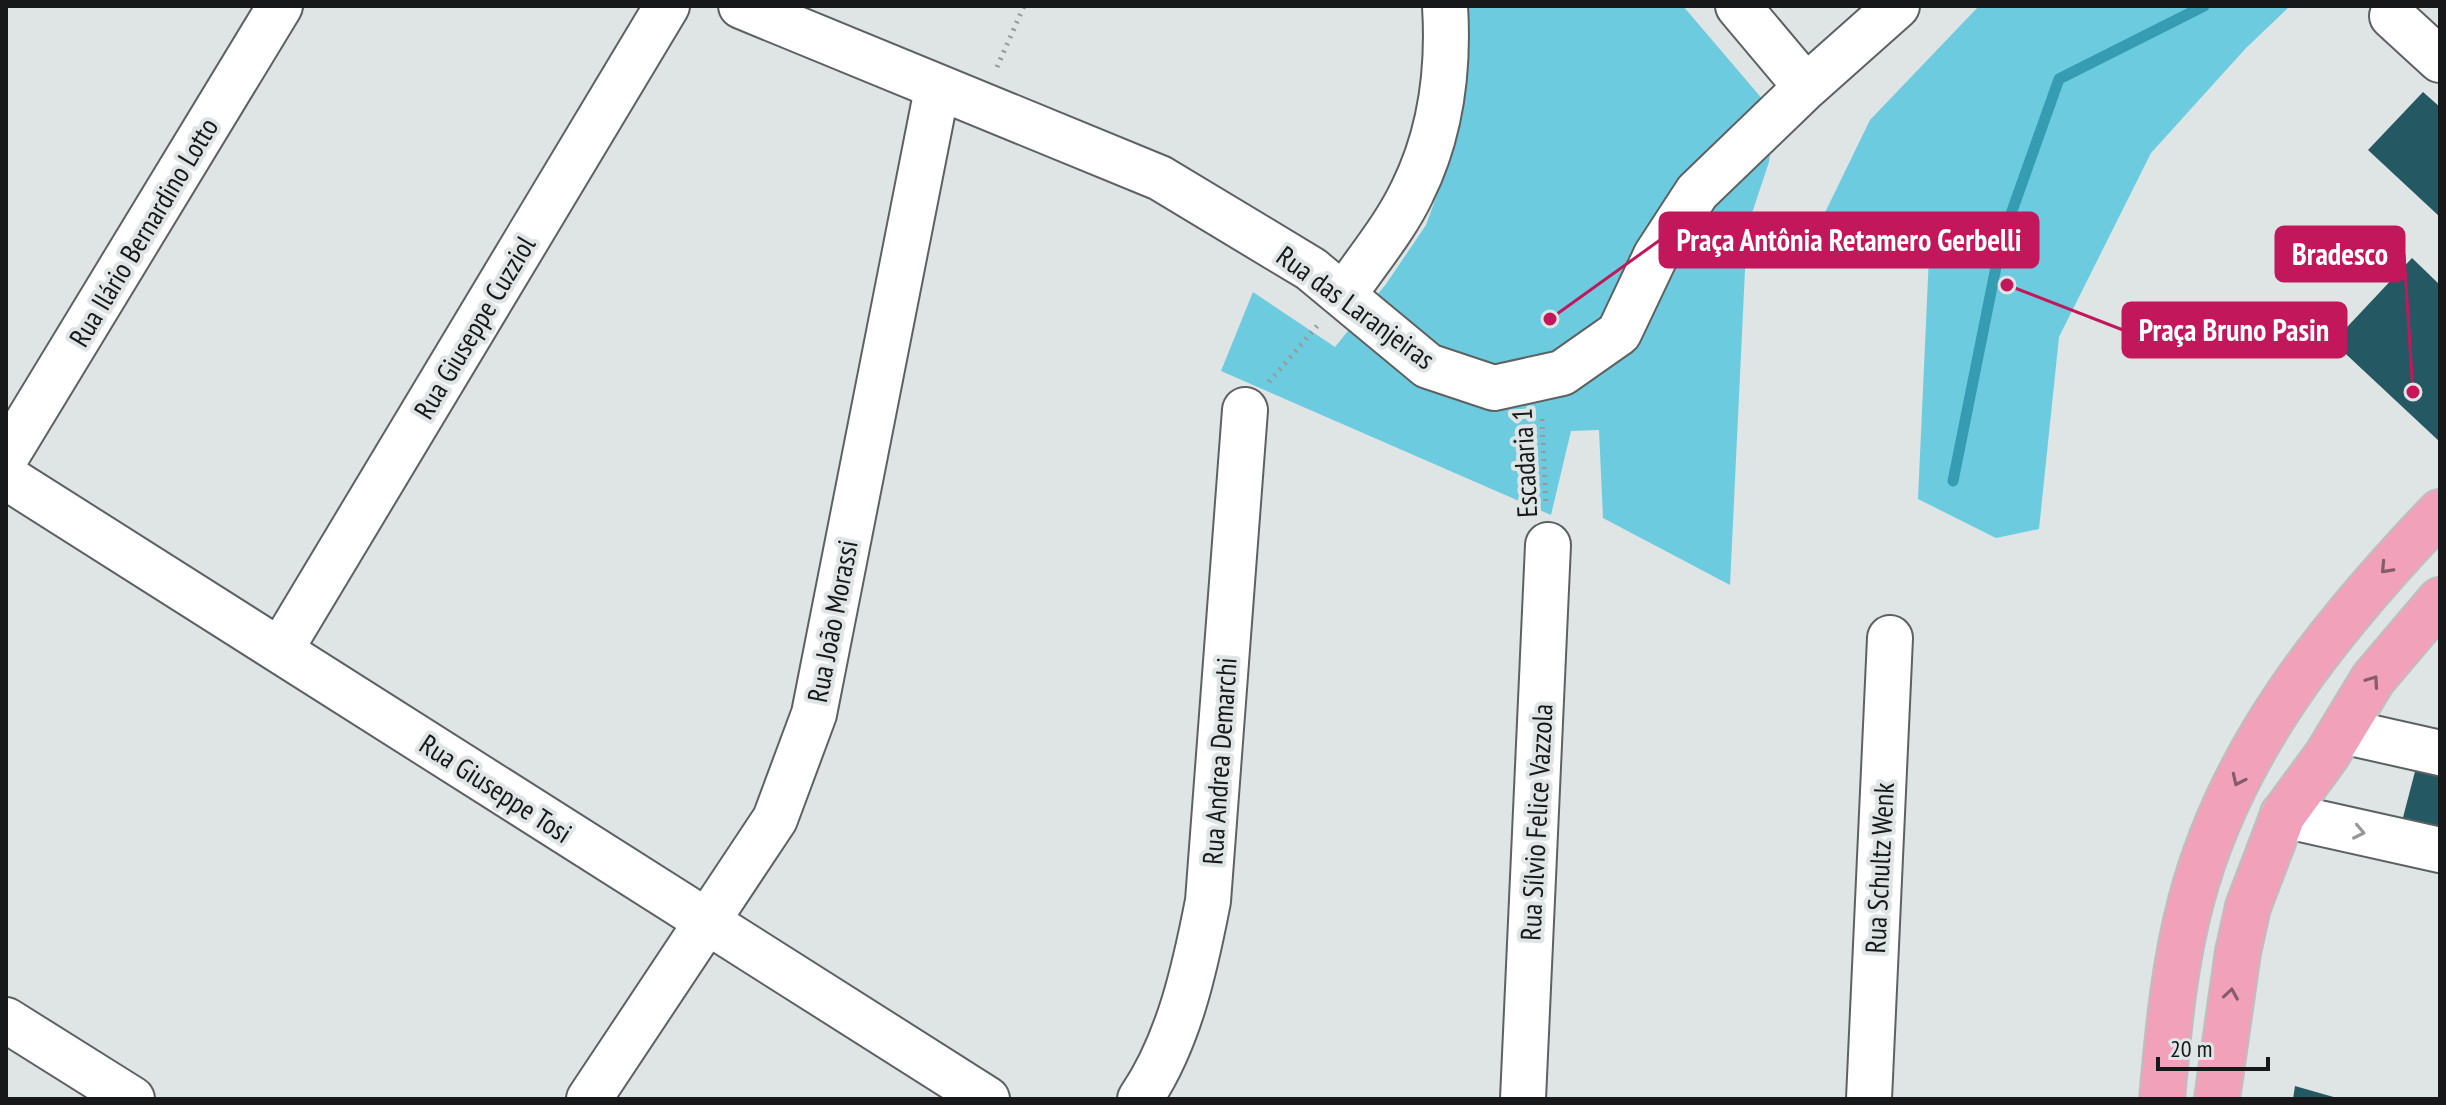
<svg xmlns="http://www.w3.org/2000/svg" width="2446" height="1105" font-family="'PT Sans Narrow',sans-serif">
<rect width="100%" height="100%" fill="#dfe4e5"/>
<path fill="#6dcbe0" d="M1463,6H1683L1776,115L1769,162L1747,228L1730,585L1603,518L1599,430L1571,431L1551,515L1221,371L1253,292L1335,347L1386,284L1426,225L1450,159L1469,61Z
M1979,6H2290L2246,48L2151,153L2059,337L2039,529L1996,538L1918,499L1930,234L1816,231L1870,120Z"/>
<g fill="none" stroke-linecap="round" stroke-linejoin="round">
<path stroke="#359cb1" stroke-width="11" d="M1953,481L2001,242L2059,79L2204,6"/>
</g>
<path fill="#245964" d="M2423,92L2440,107V217L2368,150Z
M2412,258L2440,285V442L2333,342Z
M2418,760L2440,766V839L2400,829Z
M2295,1086L2337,1098V1099H2293Z"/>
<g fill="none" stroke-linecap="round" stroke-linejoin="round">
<defs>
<path id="minor" d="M741,6L1160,178L1311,269L1428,366L1494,388L1562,373L1619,333L1656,255L1697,192L1806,87L1897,6
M1738,6L1806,87
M2392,16L2440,60
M1344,295C1366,262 1395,228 1412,192C1441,134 1449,70 1445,6
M6,457L280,6
M6,477L987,1099
M281,649L667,6
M2342,731L2440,753
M2283,815L2440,850
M6,1020L132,1099
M589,1099L775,819L814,714L937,89
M1140,1099C1179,1042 1195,968 1208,901L1245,410
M1523,1099L1548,545
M1869,1099L1890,638"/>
<path id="major" d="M2162,1099C2168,1033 2174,965 2191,901C2232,746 2332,625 2440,512
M2217,1099L2238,952L2248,907L2283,815L2327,755L2373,679L2440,600"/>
</defs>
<use href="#minor" stroke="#5d6162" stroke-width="48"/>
<use href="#major" stroke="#bebebf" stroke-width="48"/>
<path stroke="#96999a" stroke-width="5" stroke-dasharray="2 6" stroke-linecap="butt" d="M997,67L1024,6
M1269,382L1317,326
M1542,419L1546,505"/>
<use href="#minor" stroke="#fff" stroke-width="44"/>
<use href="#major" stroke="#f2a1bb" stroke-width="44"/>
</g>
<defs><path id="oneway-chevron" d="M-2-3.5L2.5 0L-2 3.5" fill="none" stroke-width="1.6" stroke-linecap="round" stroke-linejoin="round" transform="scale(2)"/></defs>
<g stroke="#845c6a">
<use href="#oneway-chevron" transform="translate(2386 568) rotate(133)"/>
<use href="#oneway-chevron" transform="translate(2373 681) rotate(-55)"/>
<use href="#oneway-chevron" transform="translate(2238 780) rotate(115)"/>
<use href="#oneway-chevron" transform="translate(2231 994) rotate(-81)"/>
</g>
<use stroke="#969798" href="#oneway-chevron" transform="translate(2359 832) rotate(12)"/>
<g text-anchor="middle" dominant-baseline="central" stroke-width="8" stroke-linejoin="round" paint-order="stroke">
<g font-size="28" fill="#161819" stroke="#dfe4e5">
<text transform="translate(143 232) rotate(-59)">Rua Ilário Bernardino Lotto</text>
<text transform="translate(1356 307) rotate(36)">Rua das Laranjeiras</text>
<text transform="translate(474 327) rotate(-59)">Rua Giuseppe Cuzziol</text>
<text transform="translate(1524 463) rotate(-93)">Escadaria 1</text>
<text transform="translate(832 621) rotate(-79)">Rua João Morassi</text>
<text transform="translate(1219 761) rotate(-86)">Rua Andrea Demarchi</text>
<text transform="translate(496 788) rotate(33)">Rua Giuseppe Tosi</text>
<text transform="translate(1536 822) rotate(-87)">Rua Sílvio Felice Vazzola</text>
<text transform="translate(1879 868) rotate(-87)">Rua Schultz Wenk</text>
</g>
</g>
<path fill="none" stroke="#c2185b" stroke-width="3" d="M1550 319L1660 240M2413 392L2404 254M2007 285L2123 330"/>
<g fill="#c2185b" stroke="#dfe4e5" stroke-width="3">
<circle cx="1550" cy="319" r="8"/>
<circle cx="2413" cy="392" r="8"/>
<circle cx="2007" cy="285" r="8"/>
</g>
<g fill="#c2185b" stroke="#c2185b" stroke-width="3">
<rect x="1660" y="213" width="378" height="54" rx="8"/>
<rect x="2276" y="227" width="128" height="54" rx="8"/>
<rect x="2123" y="303" width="223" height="54" rx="8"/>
</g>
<g font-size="30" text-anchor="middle" font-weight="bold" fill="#fff">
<text x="1849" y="251">Praça Antônia Retamero Gerbelli</text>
<text x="2340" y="265">Bradesco</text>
<text x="2234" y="341">Praça Bruno Pasin</text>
</g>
<rect width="2446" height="1105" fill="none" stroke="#161819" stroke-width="16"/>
<path d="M2158 1057v12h110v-12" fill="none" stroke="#161819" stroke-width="4"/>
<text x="2170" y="1057" font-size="24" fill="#161819" stroke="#dfe4e5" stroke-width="6" paint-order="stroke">20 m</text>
</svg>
